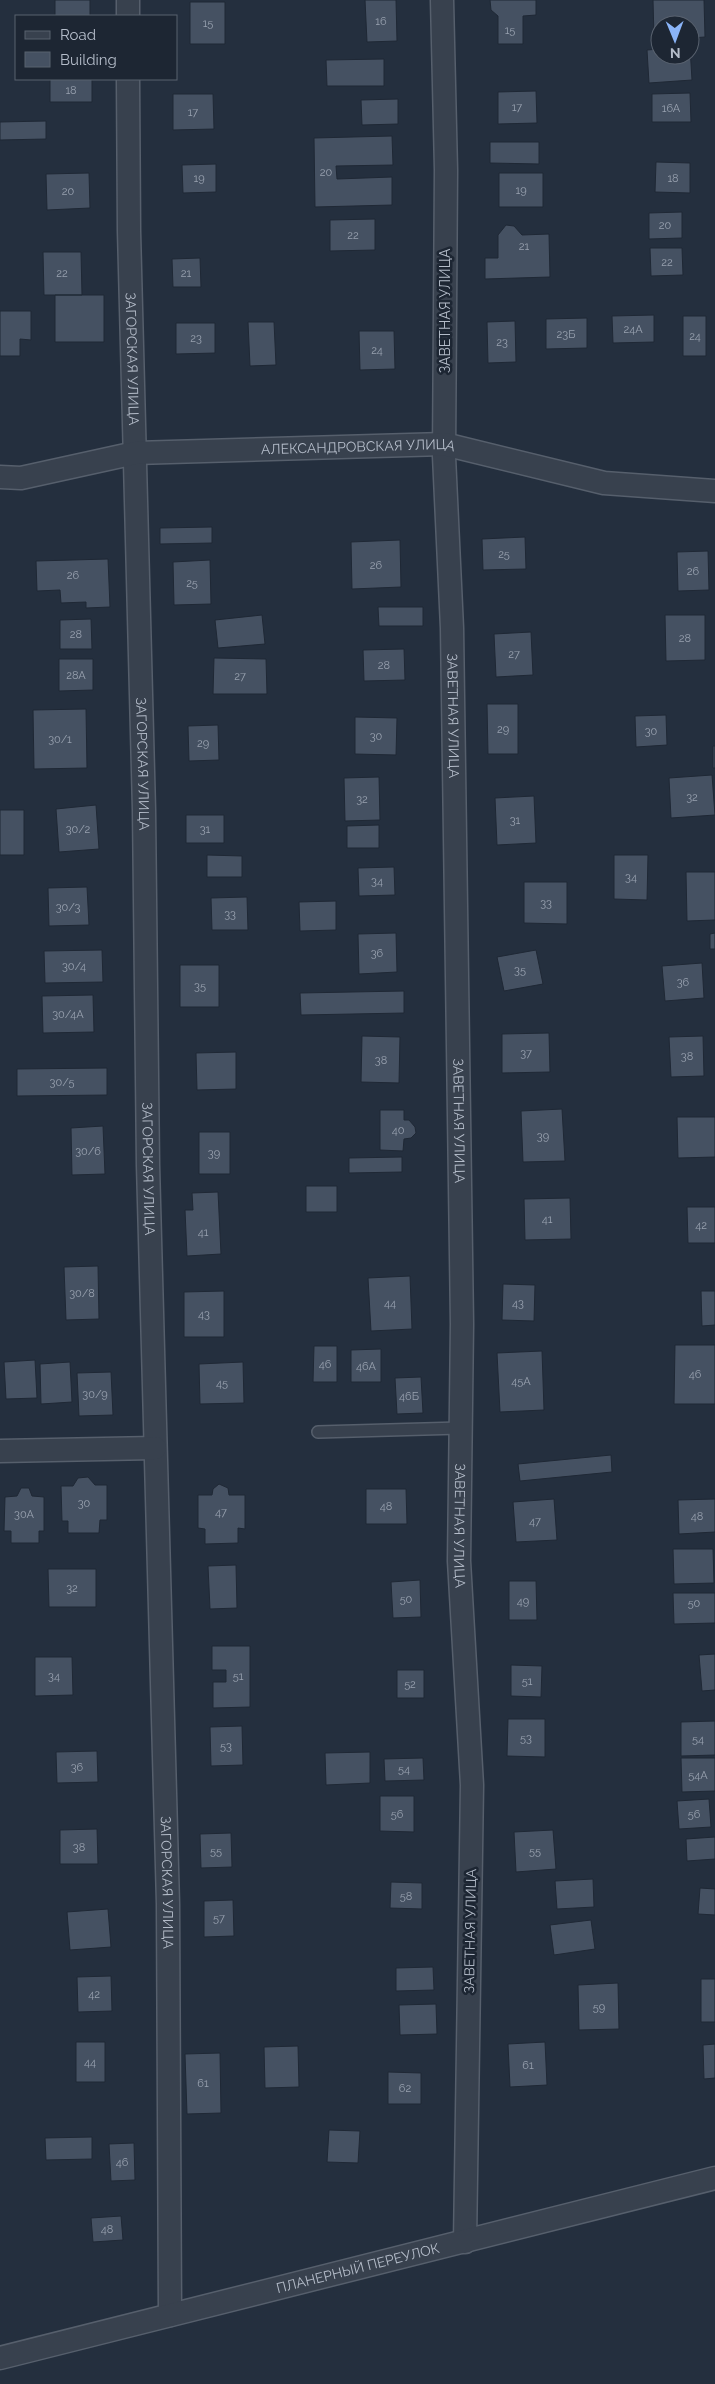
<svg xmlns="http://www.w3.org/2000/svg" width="715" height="2384" font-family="Raleway,sans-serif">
<rect width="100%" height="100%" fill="#242f3e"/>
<path fill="#455162" stroke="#1f2835" d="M55,0H90V16H55Z
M365,0H396L397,41L367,42Z
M490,0H536V15L523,16V44H498V16L491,10Z
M653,0H704L705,37L690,38V25H660V39H654Z
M190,2H225V44H190Z
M690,47L692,80L649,83L647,50L660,49V55H690Z
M384,59V86H327L326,60Z
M50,79H92V102H50Z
M536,91L537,123L498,124V92Z
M690,93L691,122H652V94Z
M173,94H213L214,129L173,130Z
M398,99V124L362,125L361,100Z
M46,121V139L0,140V122Z
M392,136L393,165L336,166L337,179L392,177V205L315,207L314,138Z
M490,142H539V164L490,163Z
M656,162L690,163V193L655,192Z
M216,164V192L183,193L182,165Z
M89,173L90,208L47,210L46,174Z
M499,173H543V207H499Z
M682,212V238L649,239V213Z
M375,219V250L330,251V220Z
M506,225L514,226L522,235L549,234L550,277L485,279V258H498V235Z
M650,248H682L683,275L651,276Z
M43,252H81L82,295H44Z
M200,258L201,287H173L172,259Z
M55,295H104V342H55Z
M0,311H31V340L20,339V356H0Z
M654,315V342L613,343L612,316Z
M683,316H706V356H683Z
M587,318V348L546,349V319Z
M515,321L516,362L488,363L487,322Z
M248,322H274L276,365L250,366Z
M176,323H215V353L176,354Z
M359,331H394L395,369L360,370Z
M212,527V543L160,544V528Z
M525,537L526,569L483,570L482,539Z
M400,540L401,587L352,589L351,542Z
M708,551L709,590L678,591L677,552Z
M108,559L110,607L86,608V602L61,603L60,590L37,591L36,561Z
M210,560L211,604L174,605L173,562Z
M378,607H423V626H379Z
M262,615L265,644L218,648L215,620Z
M665,615H705V660L666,661Z
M91,619L92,649H60V620Z
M531,632L533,675L496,677L494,634Z
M404,649L405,680L364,681L363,650Z
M214,658L266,659L267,694H213Z
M59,659H93V690L59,691Z
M487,704H518V754H488Z
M86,709L87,768L34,769L33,710Z
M666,715L667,745L636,747L635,716Z
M355,717L397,718L396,755L355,754Z
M218,725L219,760L189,761L188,726Z
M713,746H715V768H713Z
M712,775L715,815L671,818L669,778Z
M379,777L380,820L345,821L344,778Z
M534,796L536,843L497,845L495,798Z
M96,805L99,849L59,852L56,809Z
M0,810H24V855H0Z
M186,815H224V843H186Z
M379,825V848H347V826Z
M207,855L242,856V877H207Z
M614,855H648L647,900L614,899Z
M394,867L395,895L359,896L358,868Z
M686,872H715V920L687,921Z
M524,882H567V924L524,923Z
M87,887L89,925L49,926L48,888Z
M247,897L248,930H212L211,898Z
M336,901V930L300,931L299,902Z
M396,933L397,972L359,974L358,934Z
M715,933V949H710V934Z
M102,950L103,982L45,983L44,951Z
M536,950L543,984L504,991L497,957Z
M702,963L704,998L665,1001L662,966Z
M180,965H219V1007H180Z
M404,991V1013L301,1015L300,993Z
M93,995L94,1032L43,1033L42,996Z
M549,1033L550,1072L502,1073V1034Z
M362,1036L400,1037L399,1083L361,1082Z
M703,1036L704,1076L671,1077L669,1037Z
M236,1052V1089L197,1090L196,1053Z
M107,1068V1095L17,1096V1069Z
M562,1109L565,1161L523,1162L521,1111Z
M380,1110H404V1120H409L415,1127L416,1133L411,1138L404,1139L403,1151L380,1150Z
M677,1117H715V1157L678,1158Z
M103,1126L105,1174L72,1175L71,1128Z
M199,1132H230V1174H199Z
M402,1157V1172L349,1173V1158Z
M306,1186H337V1212H306Z
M218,1192L221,1254L187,1256L185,1210H193L192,1193Z
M570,1198L571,1239L525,1240L524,1199Z
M687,1207H715V1243H688Z
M98,1266L99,1319L66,1320L64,1267Z
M410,1276L412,1329L371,1331L368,1278Z
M503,1284L535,1285L534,1321L502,1320Z
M224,1291V1337H184V1292Z
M701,1291H715V1325L702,1326Z
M675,1345H715V1404H674Z
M314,1346H337V1382H313Z
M381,1349V1382H351V1350Z
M542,1351L544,1410L500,1412L497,1353Z
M35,1360L37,1398L6,1399L4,1362Z
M70,1362L72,1402L41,1404L40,1364Z
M243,1362L244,1403L200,1404L199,1364Z
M111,1372L113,1415L79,1416L77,1373Z
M421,1377L423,1413L397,1414L395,1378Z
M611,1455L612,1472L520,1481L518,1464Z
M88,1477L95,1485H107V1520H100L99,1533H68V1521H62L61,1486H73L78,1478Z
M219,1484L228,1488L229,1495H245V1529L238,1528V1543L205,1544V1529L198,1528V1495H212L213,1489Z
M21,1488H29L32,1496L44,1497V1531H39V1543H11V1531H4L5,1497L17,1496Z
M366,1489H406L407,1524H366Z
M554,1499L557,1540L516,1542L513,1502Z
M715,1499V1532L679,1534L678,1500Z
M673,1549H713L714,1583L674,1584Z
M236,1565L237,1608L210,1609L208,1566Z
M48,1569H96V1607H49Z
M420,1580L421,1617L393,1618L391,1582Z
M509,1581H536L537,1620H509Z
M673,1593H715V1623L674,1624Z
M212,1646H250V1707L213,1708V1682H226V1670H212Z
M715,1654V1690L702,1691L699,1655Z
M35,1657H72L73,1695L35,1696Z
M511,1665L542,1666L541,1697L511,1696Z
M397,1670H424V1698H397Z
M508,1719H545V1757L507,1756Z
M715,1721V1755L681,1756V1722Z
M242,1726L243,1765L211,1766L210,1727Z
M97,1751L98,1782L57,1783L56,1752Z
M370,1752V1783L326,1785L325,1753Z
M423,1758L424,1780L385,1781L384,1759Z
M681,1758H715V1791L682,1792Z
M380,1796H414V1832L380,1831Z
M709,1799L711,1827L679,1829L677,1801Z
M97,1829L98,1864H60V1830Z
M553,1830L556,1869L516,1872L514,1832Z
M231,1833L232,1867L201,1868L200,1834Z
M715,1837V1859L687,1861L686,1839Z
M593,1879L594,1907L557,1909L555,1881Z
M391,1882L422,1883V1909L390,1908Z
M700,1888L715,1889V1915L698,1914Z
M233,1900L234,1936L204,1937V1901Z
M108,1909L111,1947L70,1950L67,1912Z
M591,1920L595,1949L554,1955L550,1925Z
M433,1967L434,1990L396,1991V1968Z
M111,1976L112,2011L78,2012L77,1977Z
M701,1979H715V2022H701Z
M618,1983L619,2029L579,2030L578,1985Z
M436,2004L437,2034L400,2035L399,2005Z
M76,2042H105V2082H76Z
M545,2042L547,2085L510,2087L508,2044Z
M715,2044V2078L704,2079L703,2045Z
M298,2046L299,2087L265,2088L264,2047Z
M220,2053L221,2113L187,2114L185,2054Z
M388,2072L421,2073V2104H388Z
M329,2130L360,2131L358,2163L327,2162Z
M92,2137V2159L46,2160L45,2138Z
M134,2143L135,2180L111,2181L109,2144Z
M121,2216L123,2240L93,2242L91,2218Z"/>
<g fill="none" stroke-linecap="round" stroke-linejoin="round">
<defs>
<path id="service" d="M318,1432L460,1428"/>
<g id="minor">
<path d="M128,0V16"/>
<path id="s1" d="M442,0L446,170L444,456L452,628L462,1324L459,1561L472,1785L465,2242"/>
<path id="s2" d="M128,79L129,231L144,810L148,1165L168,1904L170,2315"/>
<path id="s3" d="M0,477L21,478L135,453L444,444L604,483L715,491"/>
<path d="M0,1451L155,1448"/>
<path id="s4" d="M0,2358L715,2178"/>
</g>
</defs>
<use href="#service" stroke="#565f6c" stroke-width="14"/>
<use href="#minor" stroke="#565f6c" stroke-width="25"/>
<use href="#service" stroke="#38414e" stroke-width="11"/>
<use href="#minor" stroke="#38414e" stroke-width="22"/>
</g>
<g text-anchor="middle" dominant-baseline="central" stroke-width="5" stroke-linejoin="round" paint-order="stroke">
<g font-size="11" fill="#98a1af">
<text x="381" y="21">16</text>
<text x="208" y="23">15</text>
<text x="510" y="30">15</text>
<text x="71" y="90">18</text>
<text x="517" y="107">17</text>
<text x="671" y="108">16А</text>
<text x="193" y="112">17</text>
<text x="326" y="172">20</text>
<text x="199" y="178">19</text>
<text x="673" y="178">18</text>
<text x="521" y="190">19</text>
<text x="68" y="191">20</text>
<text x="665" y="225">20</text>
<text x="353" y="235">22</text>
<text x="524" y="246">21</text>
<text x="667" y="262">22</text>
<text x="62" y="273">22</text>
<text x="186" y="273">21</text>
<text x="633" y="329">24А</text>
<text x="566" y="334">23Б</text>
<text x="695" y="336">24</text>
<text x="196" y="338">23</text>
<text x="502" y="342">23</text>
<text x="377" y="350">24</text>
<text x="504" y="554">25</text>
<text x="376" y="565">26</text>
<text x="693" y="571">26</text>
<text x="73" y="575">26</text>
<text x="192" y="583">25</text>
<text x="76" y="634">28</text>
<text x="685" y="638">28</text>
<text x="514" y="654">27</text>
<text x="384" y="665">28</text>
<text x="76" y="675">28А</text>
<text x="240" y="676">27</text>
<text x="503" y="729">29</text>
<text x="651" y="731">30</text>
<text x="376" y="736">30</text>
<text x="60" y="739">30/1</text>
<text x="203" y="743">29</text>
<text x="692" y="797">32</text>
<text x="362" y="799">32</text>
<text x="515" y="820">31</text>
<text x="78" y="829">30/2</text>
<text x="205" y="829">31</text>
<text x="631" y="877">34</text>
<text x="377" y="881">34</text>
<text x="546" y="903">33</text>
<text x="68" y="907">30/3</text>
<text x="230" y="914">33</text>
<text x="377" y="953">36</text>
<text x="74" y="966">30/4</text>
<text x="520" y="970">35</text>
<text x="683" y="982">36</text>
<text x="200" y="986">35</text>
<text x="68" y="1014">30/4А</text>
<text x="526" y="1053">37</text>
<text x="687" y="1056">38</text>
<text x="381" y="1060">38</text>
<text x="62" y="1082">30/5</text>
<text x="398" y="1130">40</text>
<text x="543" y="1136">39</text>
<text x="88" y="1151">30/6</text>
<text x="214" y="1153">39</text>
<text x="547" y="1219">41</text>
<text x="701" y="1225">42</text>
<text x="203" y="1232">41</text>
<text x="82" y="1293">30/8</text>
<text x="390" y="1303">44</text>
<text x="518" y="1303">43</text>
<text x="204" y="1314">43</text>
<text x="325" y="1364">46</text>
<text x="366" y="1366">46А</text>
<text x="695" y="1374">46</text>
<text x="521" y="1381">45А</text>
<text x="222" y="1383">45</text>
<text x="95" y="1394">30/9</text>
<text x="409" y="1396">46Б</text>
<text x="84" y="1503">30</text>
<text x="386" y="1506">48</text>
<text x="221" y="1512">47</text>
<text x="24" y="1514">30А</text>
<text x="697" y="1516">48</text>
<text x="535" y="1521">47</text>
<text x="72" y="1588">32</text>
<text x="406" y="1599">50</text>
<text x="523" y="1601">49</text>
<text x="694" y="1603">50</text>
<text x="54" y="1676">34</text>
<text x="238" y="1676">51</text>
<text x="527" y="1681">51</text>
<text x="410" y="1684">52</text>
<text x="526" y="1738">53</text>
<text x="698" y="1739">54</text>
<text x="226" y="1746">53</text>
<text x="77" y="1767">36</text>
<text x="404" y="1769">54</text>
<text x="698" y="1775">54А</text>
<text x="397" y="1814">56</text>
<text x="694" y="1814">56</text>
<text x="79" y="1847">38</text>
<text x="216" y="1851">55</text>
<text x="535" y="1851">55</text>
<text x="406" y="1896">58</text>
<text x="219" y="1918">57</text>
<text x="94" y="1994">42</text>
<text x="599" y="2007">59</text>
<text x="90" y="2062">44</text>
<text x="528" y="2065">61</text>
<text x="203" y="2083">61</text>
<text x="405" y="2088">62</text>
<text x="122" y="2162">46</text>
<text x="107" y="2229">48</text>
</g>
<g font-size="14" fill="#b4bcc9" stroke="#1d2633">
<text transform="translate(445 311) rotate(-90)">ЗАВЕТНАЯ УЛИЦА</text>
<text stroke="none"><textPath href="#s2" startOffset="280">ЗАГОРСКАЯ УЛИЦА</textPath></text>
<text stroke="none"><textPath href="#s3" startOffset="361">АЛЕКСАНДРОВСКАЯ УЛИЦА</textPath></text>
<text stroke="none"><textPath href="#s1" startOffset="716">ЗАВЕТНАЯ УЛИЦА</textPath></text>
<text stroke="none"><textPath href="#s2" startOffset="685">ЗАГОРСКАЯ УЛИЦА</textPath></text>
<text stroke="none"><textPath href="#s1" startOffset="1121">ЗАВЕТНАЯ УЛИЦА</textPath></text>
<text stroke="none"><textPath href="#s2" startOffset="1090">ЗАГОРСКАЯ УЛИЦА</textPath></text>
<text stroke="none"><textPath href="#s1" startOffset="1526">ЗАВЕТНАЯ УЛИЦА</textPath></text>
<text stroke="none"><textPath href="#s2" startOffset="1804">ЗАГОРСКАЯ УЛИЦА</textPath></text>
<text transform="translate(470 1931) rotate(-89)">ЗАВЕТНАЯ УЛИЦА</text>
<text stroke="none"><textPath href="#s4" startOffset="369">ПЛАНЕРНЫЙ ПЕРЕУЛОК</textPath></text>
</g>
</g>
<rect x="15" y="15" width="162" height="65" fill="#1d2633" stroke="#59626f"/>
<rect x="25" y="31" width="25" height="8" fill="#38414e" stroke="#59626f"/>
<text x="60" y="40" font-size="15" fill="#b4bcc9">Road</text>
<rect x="25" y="52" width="25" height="15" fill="#455162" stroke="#59626f"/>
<text x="60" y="65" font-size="15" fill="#b4bcc9">Building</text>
<g transform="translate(675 40) rotate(179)"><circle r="24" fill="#1d2633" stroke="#59626f"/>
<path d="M0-4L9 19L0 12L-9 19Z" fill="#8ab4f8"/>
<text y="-8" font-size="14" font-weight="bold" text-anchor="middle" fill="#b4bcc9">N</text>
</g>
</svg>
